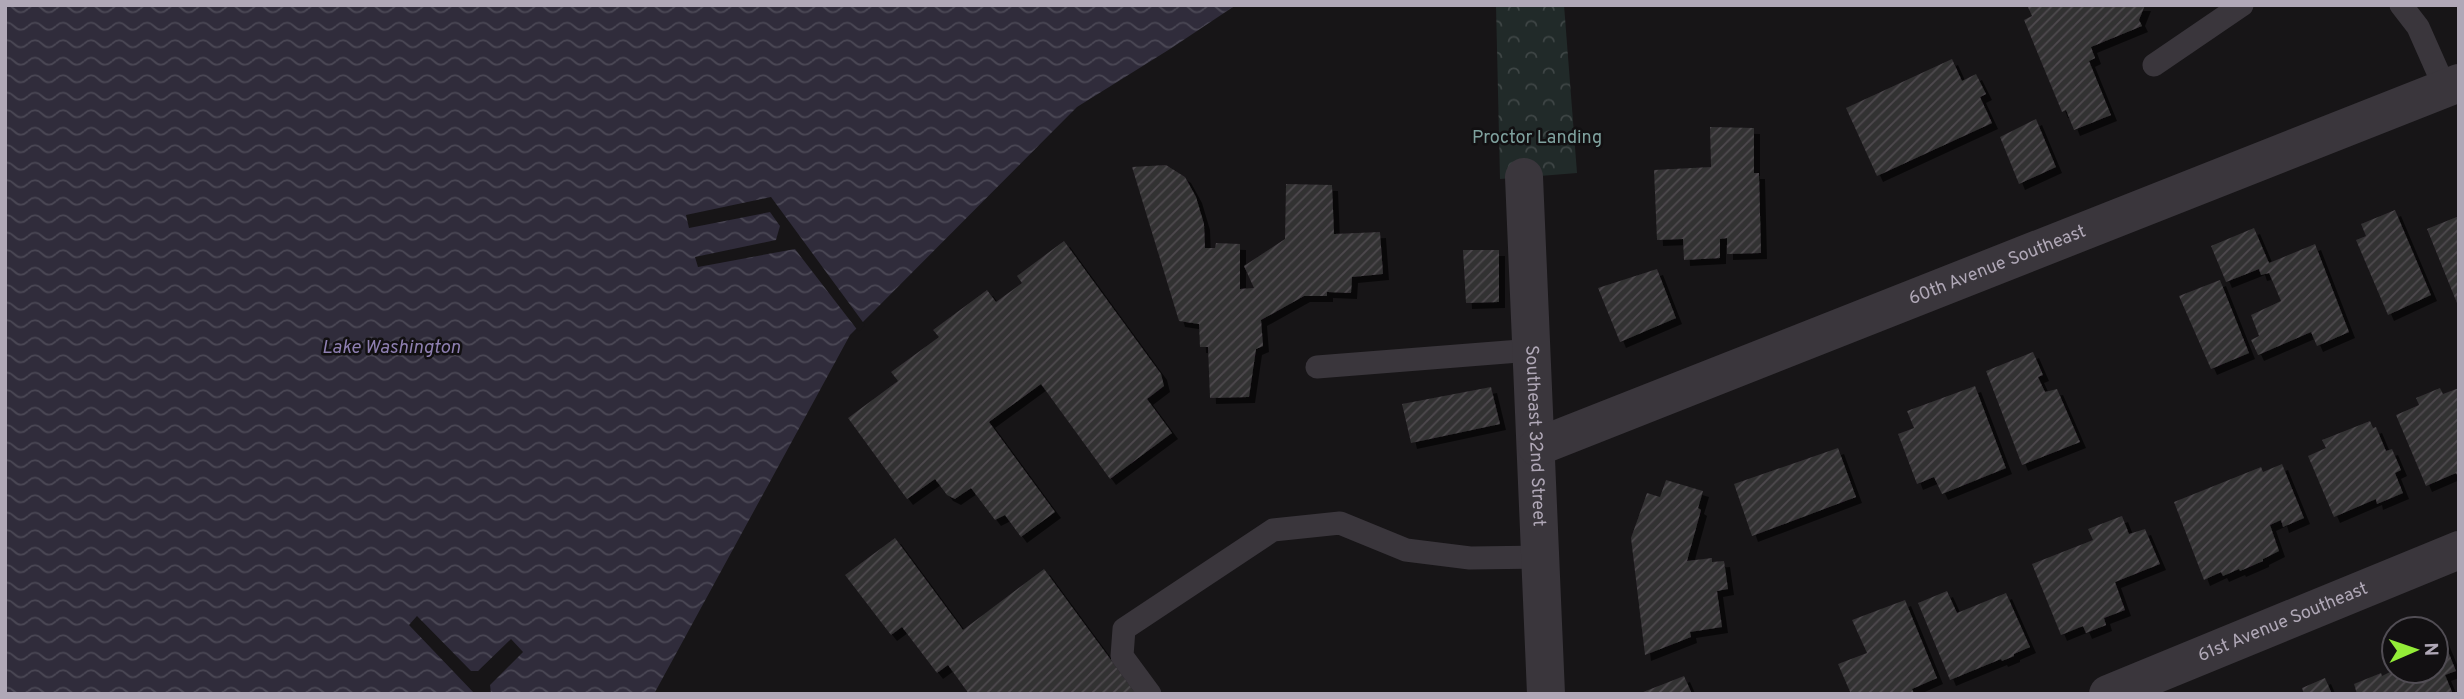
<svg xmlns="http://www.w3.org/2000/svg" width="2464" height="699" font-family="Overpass,sans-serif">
<defs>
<pattern id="park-crowns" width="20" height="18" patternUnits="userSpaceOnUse" patternTransform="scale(1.75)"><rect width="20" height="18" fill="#212a29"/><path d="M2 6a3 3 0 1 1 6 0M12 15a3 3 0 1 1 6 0" fill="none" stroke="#3f4646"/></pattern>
<pattern id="water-waves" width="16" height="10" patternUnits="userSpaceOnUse" patternTransform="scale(1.75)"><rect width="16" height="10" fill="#302c3b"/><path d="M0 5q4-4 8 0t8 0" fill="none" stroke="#4b4855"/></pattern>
<pattern id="building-hatch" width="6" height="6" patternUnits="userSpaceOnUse" patternTransform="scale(1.75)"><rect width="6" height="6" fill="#333033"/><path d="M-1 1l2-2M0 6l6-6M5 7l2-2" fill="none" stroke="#4e4b4e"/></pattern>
<filter id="shadow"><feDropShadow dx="6" dy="6" stdDeviation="0" flood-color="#0009"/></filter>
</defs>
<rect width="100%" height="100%" fill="#171517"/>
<path fill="url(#park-crowns)" d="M1496,5H1564L1577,173L1500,179Z"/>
<path fill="url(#water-waves)" d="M5,5H1236L1170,49L1077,107L850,335L654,694H5Z"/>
<path fill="#171517" d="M771,197L865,325L859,332L795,249L698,267L695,257L776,240L780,226L770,212L689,228L686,215Z
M417,616L471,671H478L511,639L523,652L490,685L491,694H475L409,625Z"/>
<path fill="url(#building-hatch)" filter="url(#shadow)" d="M2027,5H2145L2139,20L2142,26L2091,47L2095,58L2089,61L2111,115L2074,130L2066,110L2062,112L2024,20L2032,16Z
M1952,59L1962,81L1976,74L1986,94L1980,97L1992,123L1877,176L1846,108Z
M2036,119L2056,167L2019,184L2000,137Z
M1710,127L1754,128V173H1759L1761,253L1727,254V238L1720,239V258L1684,260L1683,239L1657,240L1654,170L1711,167Z
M1166,165L1185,177L1196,197L1204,224L1205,248H1215L1216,243L1240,244V289L1254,288L1244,266L1285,239L1286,184L1332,185L1334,234L1380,232L1383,274L1352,277L1351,293L1327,292V296H1304L1261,320L1263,346L1256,349L1249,397L1210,398L1208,347H1200L1199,324L1179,321L1132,167Z
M2395,210L2431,295L2388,315L2356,240L2366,236L2361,224Z
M2459,216V308L2427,229Z
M2254,228L2269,263L2315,244L2349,332L2317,346L2311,332L2258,355L2251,340L2259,336L2251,315L2281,301L2269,273L2261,275L2259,269L2226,282L2211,246Z
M1064,241L1161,374L1164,386L1147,399L1172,433L1110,479L1041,384L989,422L1055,512L1021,537L1005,515L995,520L971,488L955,499L947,495L935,479L907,499L848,418L898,381L891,372L939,337L933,330L987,290L996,302L1022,283L1017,276Z
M1463,250H1499V302L1466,303Z
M1657,269L1676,318L1620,342L1598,288Z
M2220,280L2249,353L2211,369L2179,296Z
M2033,352L2043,375L2038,377L2045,392L2057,389L2080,442L2022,465L1986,371Z
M1975,386L2006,468L1942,494L1934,477L1917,484L1898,434L1914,428L1907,411Z
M1491,387L1500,424L1411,443L1402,404Z
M2440,388L2443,394L2459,388V478L2456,473L2426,486L2396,415L2419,405L2416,398Z
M2370,421L2373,428L2376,427L2386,451L2392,449L2401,470L2395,473L2403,493L2377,504L2376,499L2334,517L2308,456L2326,448L2322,440Z
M1838,448L1856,497L1752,536L1734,484Z
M2282,464L2304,518L2283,527L2281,520L2270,525L2279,551L2263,559V561L2240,571L2239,569L2223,576L2221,572L2204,580L2174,502L2261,467L2263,472Z
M1666,480L1703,491L1698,508L1701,510L1687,561L1712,558V562L1724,561L1728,589L1717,591L1722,627L1690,632L1691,637L1645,655L1631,538L1647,493L1660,497Z
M2122,516L2129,534L2145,529L2160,564L2115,582L2125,610L2104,618L2106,625L2086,633L2083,626L2061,635L2032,564L2093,540L2088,529Z
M895,538L963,630L1044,569L1136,694H969L948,665L937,673L902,627L891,635L845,575Z
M1947,591L1957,613L2006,593L2030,647L2014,654V656L2002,661L2001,659L1950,680L1918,603Z
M1905,600L1937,678L1912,689L1914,694H1851L1838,664L1867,653L1852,620Z
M2441,634L2456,671L2445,675L2453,694H2357L2354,684L2381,673L2382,676L2390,672L2388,667L2394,664V671H2436V636Z
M1684,676L1692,694H1638Z
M2325,678L2332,694H2304L2302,688Z"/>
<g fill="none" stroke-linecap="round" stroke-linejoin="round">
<path stroke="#3a363c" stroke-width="23" d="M2401,5L2418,27L2445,88
M2154,65L2242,5
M1317,367L1533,350
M1150,694L1122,656L1124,629L1273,530L1340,523L1406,550L1470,558L1541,557"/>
<g stroke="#3a363c" stroke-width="38">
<path id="s1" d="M1524,177L1546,694"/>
<path id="s2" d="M1537,447L2459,83"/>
<path id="s3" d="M2108,694L2459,550"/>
</g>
</g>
<g text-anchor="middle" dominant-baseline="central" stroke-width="5" stroke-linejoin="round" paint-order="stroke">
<g font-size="18" fill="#7fa19e" stroke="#121012">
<text x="1537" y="138">Proctor Landing</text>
</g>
<g font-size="18" fill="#b0a8b7" stroke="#121012">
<text stroke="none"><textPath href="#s2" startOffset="495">60th Avenue Southeast</textPath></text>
<text stroke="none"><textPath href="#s1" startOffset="259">Southeast 32nd Street</textPath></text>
<text stroke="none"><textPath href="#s3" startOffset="189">61st Avenue Southeast</textPath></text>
</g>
<g font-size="19" font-style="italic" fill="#8e7fb1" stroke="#121012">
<text x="391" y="348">Lake Washington</text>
</g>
</g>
<rect width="2464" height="699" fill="none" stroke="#b0a8b7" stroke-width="14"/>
<g transform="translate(2415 650) rotate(88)"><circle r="33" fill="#121012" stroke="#514d54" stroke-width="2"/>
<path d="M0-5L12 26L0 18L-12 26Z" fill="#93ec38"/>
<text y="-10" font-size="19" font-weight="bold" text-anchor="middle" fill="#b0a8b7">N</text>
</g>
</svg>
